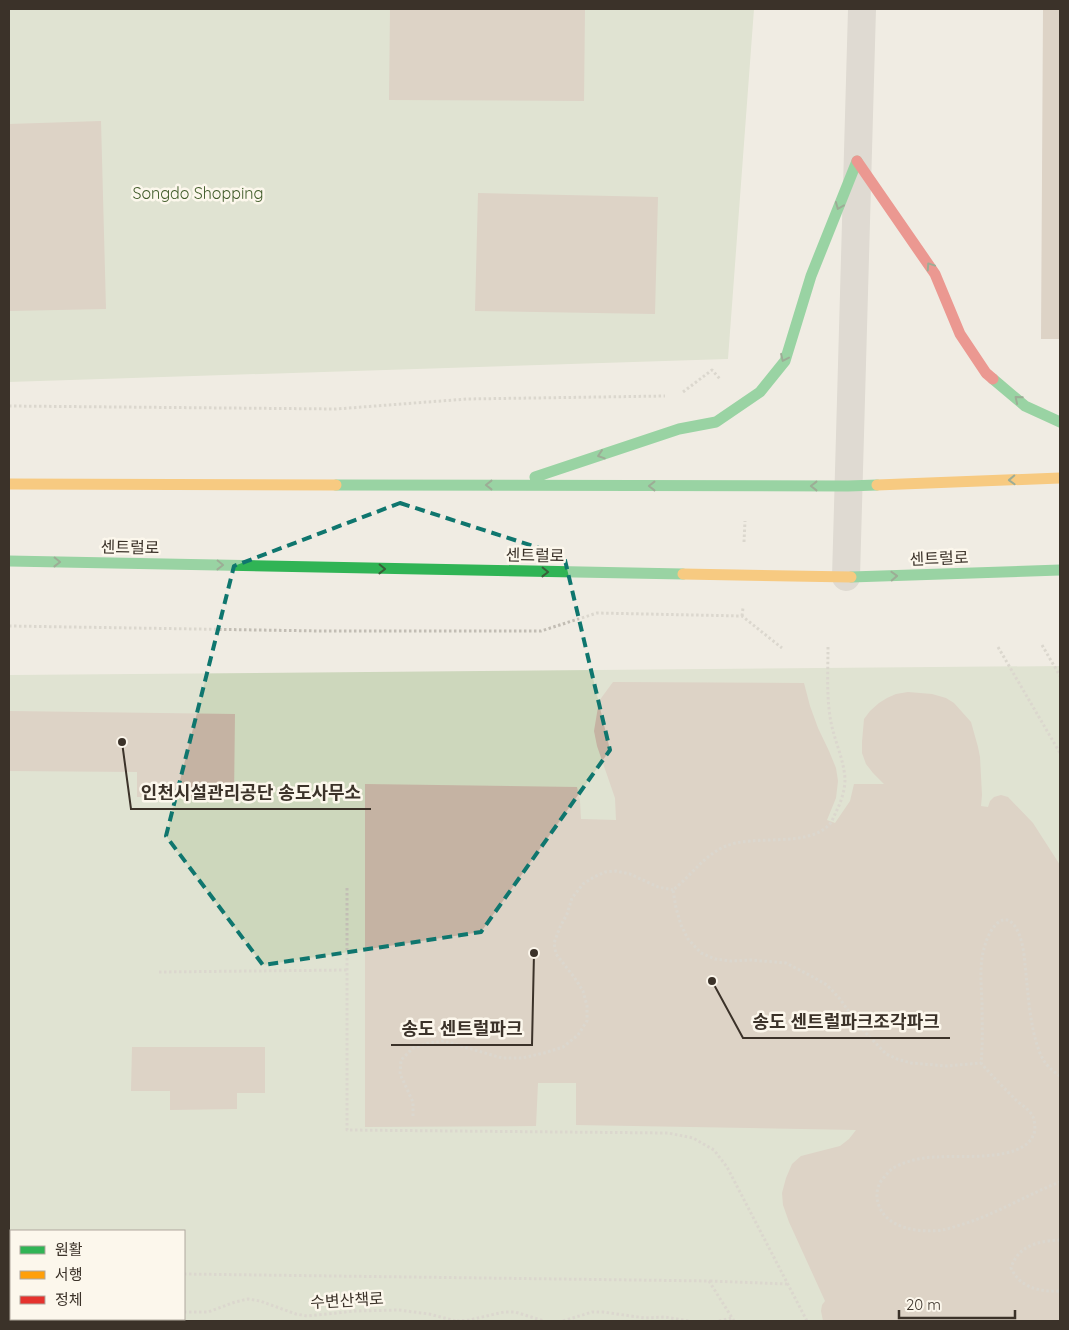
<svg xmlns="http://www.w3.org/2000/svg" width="1069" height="1330" font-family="Quicksand,'Noto Sans KR',sans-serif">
<rect width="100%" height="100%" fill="#f0ece3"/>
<path fill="#cdd7bc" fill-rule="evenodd" d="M9,9H754L728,359L9,382Z
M1060,666V1321H9V675ZM11,1231H184V1319H11Z"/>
<path fill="#c5b3a3" d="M390,9H585L584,101L389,100Z
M1043,9H1060V339H1041Z
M101,121L106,309L9,311V124Z
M478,193L658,197L655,314L475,311Z
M613,682L804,683L810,706L818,728L829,751L836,768L838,781L836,798L827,820L835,823L850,801L854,784H884L873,773L866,764L862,753V742L864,719L870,711L879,703L887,698L896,694L908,692L932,694L946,698L954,703L971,722L978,747L980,757L982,795L981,806L988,807L990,801L994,797L1001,795L1008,797L1033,823L1060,865V1321H823L821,1311L822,1305L825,1301L789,1222L783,1205L782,1193L786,1178L792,1164L801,1156L840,1146L849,1139L856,1130L576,1125V1083H538L536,1126L365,1127V784L577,787L580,801L581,819L616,820L615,798L597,746L594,731L599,701Z
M9,711L235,714L234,798L137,797V772L9,771Z
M132,1047H265V1093H237V1109L170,1110V1091H131Z"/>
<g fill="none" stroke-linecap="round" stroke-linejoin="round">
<path stroke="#c2bdb4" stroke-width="3" stroke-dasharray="2.5 2.5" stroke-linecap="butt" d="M683,392L712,370L720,379
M9,406L336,409L467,399L665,396
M744,542L745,521
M742,616L743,608
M9,626L320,631H541L597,613L742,616L782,648
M1042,645L1060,676
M828,647C828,673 826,701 832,727C836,744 844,761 845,779C845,790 841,802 836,812C834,816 832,822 829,825C806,848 755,834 726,846C704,855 691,876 673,890L676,908L681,925L688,939L701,953L715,959L731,961L751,960L786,963L813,977L827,985L840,999L852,1016L866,1033L886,1054L897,1059L911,1063L947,1066L981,1063
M998,647L1060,753
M347,888V1130L668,1133L693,1138L714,1150L727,1167L807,1321
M159,972L347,970
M1060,1076C1054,1072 1048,1067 1044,1061C1030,1038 1028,991 1025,964C1024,952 1022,938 1016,928C1004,908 990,929 986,942C979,961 981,982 982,1002C982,1022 983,1043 981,1063C992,1076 1005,1089 1017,1101C1023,1106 1030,1110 1033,1117C1035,1122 1036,1131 1033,1136C1020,1162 962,1155 937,1157C924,1157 910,1160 897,1166C890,1169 886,1175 881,1181C876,1189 876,1198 879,1206C888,1229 920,1233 942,1230C948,1229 954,1227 960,1225C995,1215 1026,1195 1060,1182
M413,1116V1102L400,1074L401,1060L413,1048L429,1043L444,1041L502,1058H522L544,1053L563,1047L578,1035L587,1021V1006L583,991L574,977L556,954L554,943L560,927L567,914L572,898L583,884L594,877L605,872L616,871L630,874L658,887L673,890
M1060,1240C1039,1241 1018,1245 1011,1268C1020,1288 1040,1292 1060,1291
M9,1271H11
M184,1274L709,1281L734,1321
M710,1281L787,1284
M9,1307L11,1306
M184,1312H208L235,1302L248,1299L260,1301L296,1314L307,1316L355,1311L399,1310L429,1314L456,1321
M457,1321L469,1320L504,1312H515L544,1321
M563,1321L592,1312H603L645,1318L665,1317L689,1321
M719,1321L732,1318"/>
<path stroke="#c9c4bc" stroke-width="28" d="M846,577L862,9"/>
<path stroke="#30b455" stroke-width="11" d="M993,379L1025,406L1060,422
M535,477L679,429L716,422L760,392L785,361L811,276L857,161
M336,485L848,486L877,485
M9,561L683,574
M851,577L1060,570"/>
<path stroke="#ff9f0a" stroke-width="11" d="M9,484L336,485
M877,485L1060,478
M683,574L851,577"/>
<path stroke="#e5322d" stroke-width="11" d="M857,161L935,274L960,334L986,373L993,379"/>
</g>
<defs><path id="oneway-chevron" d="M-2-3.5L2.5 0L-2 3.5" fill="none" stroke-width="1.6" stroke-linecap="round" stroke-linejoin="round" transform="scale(1.25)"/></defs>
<g stroke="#376038">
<use href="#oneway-chevron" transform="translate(839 206) rotate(112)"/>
<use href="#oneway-chevron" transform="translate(930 266) rotate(-124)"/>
<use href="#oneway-chevron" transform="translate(784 358) rotate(115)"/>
<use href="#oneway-chevron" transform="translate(1018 399) rotate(-140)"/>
<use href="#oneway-chevron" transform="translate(601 455) rotate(162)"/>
<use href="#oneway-chevron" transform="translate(1012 480) rotate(178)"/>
<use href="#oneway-chevron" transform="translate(489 485) rotate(-180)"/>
<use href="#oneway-chevron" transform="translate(652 486) rotate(-180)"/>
<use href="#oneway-chevron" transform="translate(814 486) rotate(-180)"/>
<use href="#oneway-chevron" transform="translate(57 562) rotate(1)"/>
<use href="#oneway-chevron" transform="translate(220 565) rotate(1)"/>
<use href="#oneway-chevron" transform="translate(382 569) rotate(1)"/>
<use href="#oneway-chevron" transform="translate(545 572) rotate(1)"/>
<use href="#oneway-chevron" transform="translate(894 576) rotate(-2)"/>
</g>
<path d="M0 0H1069V1330H0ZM400,503L564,556L610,750L481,932L263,965L166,836L234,566Z" fill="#f0ece3" fill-opacity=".55" fill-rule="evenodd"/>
<path fill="none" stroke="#0f766e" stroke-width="4" stroke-dasharray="10 6" stroke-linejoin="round" d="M400,503L564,556L610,750L481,932L263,965L166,836L234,566Z"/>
<g text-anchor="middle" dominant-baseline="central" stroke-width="5" stroke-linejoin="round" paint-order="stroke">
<g font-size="16" fill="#415c2a" stroke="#fcf7ec">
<text x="198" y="193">Songdo Shopping</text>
</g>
<g font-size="16" fill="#3b3229" stroke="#fcf7ec">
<text transform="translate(130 547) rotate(1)">센트럴로</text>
<text transform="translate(535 555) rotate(1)">센트럴로</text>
<text transform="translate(939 558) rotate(-2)">센트럴로</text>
<text transform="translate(347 1300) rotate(-3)">수변산책로</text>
</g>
</g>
<path fill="none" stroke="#3b3229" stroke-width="2" d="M122 742L131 809H371M712 981L743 1038H950M534 953L532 1045H391"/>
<g fill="#3b3229" stroke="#fcf7ec" stroke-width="2">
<circle cx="122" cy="742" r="5"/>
<circle cx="712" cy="981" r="5"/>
<circle cx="534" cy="953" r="5"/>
</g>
<g font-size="18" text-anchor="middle" font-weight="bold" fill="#3b3229" stroke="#fcf7ec" stroke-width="5" stroke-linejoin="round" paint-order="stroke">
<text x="251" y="799">인천시설관리공단 송도사무소</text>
<text x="846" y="1028">송도 센트럴파크조각파크</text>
<text x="462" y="1035">송도 센트럴파크</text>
</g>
<rect width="1069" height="1330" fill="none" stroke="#3b3229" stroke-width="20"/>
<rect x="10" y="1230" width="175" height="90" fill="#fcf7ec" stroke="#afa89e"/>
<rect x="20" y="1246" width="25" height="8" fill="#30b455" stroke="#afa89e"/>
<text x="55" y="1255" font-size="15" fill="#3b3229">원활</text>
<rect x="20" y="1271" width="25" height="8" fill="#ff9f0a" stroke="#afa89e"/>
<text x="55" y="1280" font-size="15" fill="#3b3229">서행</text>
<rect x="20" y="1296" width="25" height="8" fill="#e5322d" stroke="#afa89e"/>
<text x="55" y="1305" font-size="15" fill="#3b3229">정체</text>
<path d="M899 1310v8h116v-8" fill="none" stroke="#3b3229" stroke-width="2.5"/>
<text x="906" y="1310" font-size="15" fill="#3b3229" stroke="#fcf7ec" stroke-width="4" paint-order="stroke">20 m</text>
</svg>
